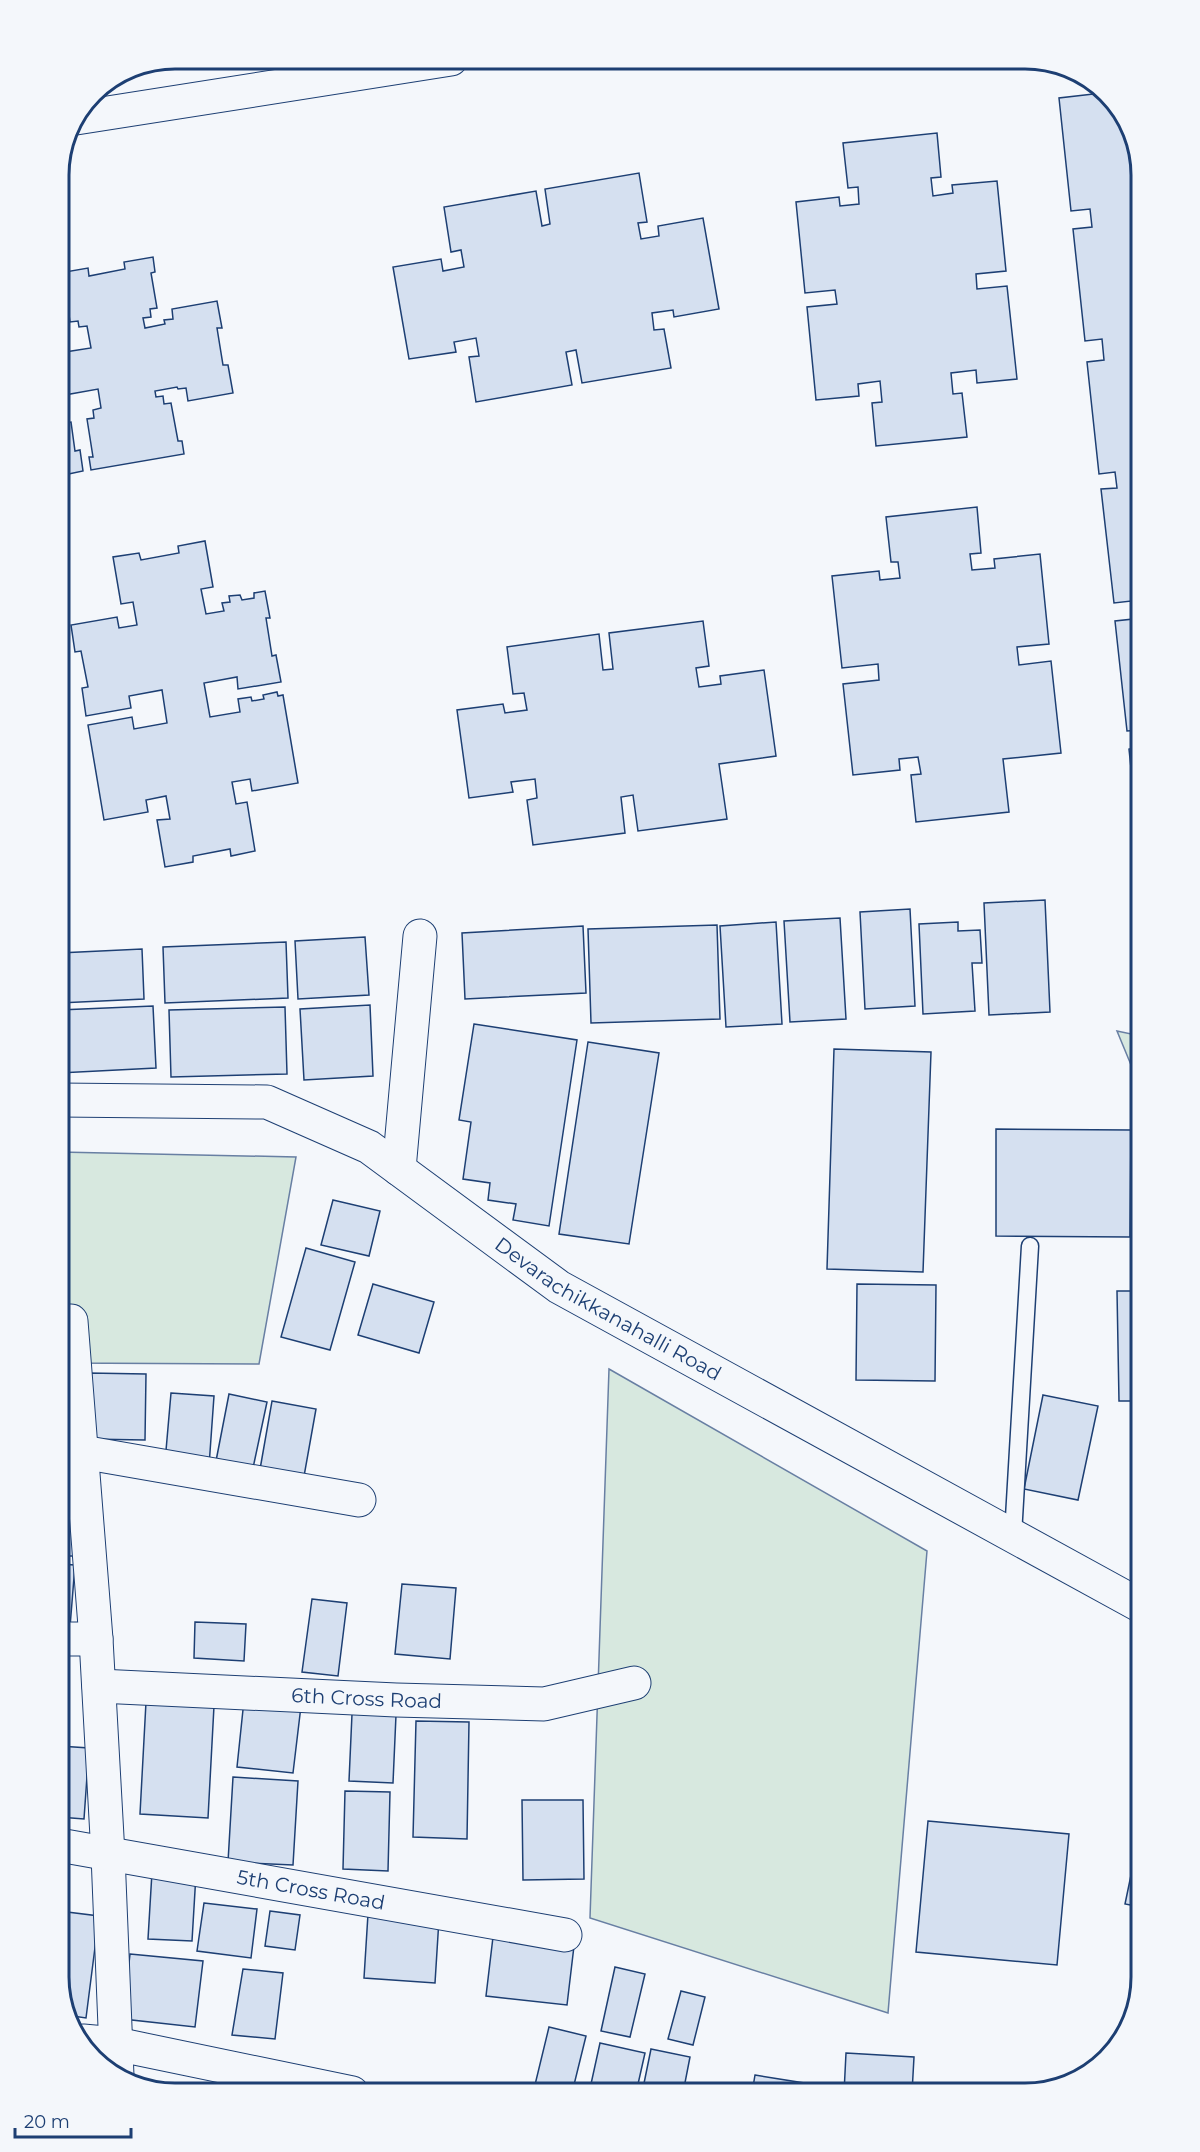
<svg xmlns="http://www.w3.org/2000/svg" width="1200" height="2152" font-family="Montserrat,sans-serif">
<rect width="100%" height="100%" fill="#f4f7fb"/>
<path fill="#d7e8df" stroke="#687fa3" stroke-width="1.5" d="M1117,1031L1141,1036V1089Z
M59,1152L296,1157L259,1364L59,1363Z
M609,1369L927,1551L888,2013L590,1918Z"/>
<path fill="#d5e0f0" stroke="#1d3f73" stroke-width="1.5" d="M1102,93L1132,130L1142,175L1141,730L1127,731L1115,621L1133,619L1131,601L1114,603L1101,489L1117,488L1115,472L1099,474L1087,362L1104,360L1102,339L1085,341L1073,229L1092,227L1090,209L1071,211L1059,98Z
M937,133L941,177L931,178L933,196L953,193L952,185L997,181L1006,271L976,274L977,289L1007,286L1017,379L977,383L976,370L951,373L953,394L962,393L967,437L876,446L872,403L882,402L880,381L858,384L859,396L816,400L807,307L837,304L835,290L805,293L796,202L839,197L840,206L859,204L858,187L848,188L843,143Z
M639,173L647,222L638,223L641,239L659,236L658,226L703,218L719,309L674,317L673,310L652,313L654,330L664,329L671,368L582,383L576,350L566,352L572,385L476,402L469,357L479,356L476,338L454,342L456,352L409,359L393,267L441,259L443,271L464,267L461,250L451,252L444,207L536,191L542,226L550,224L545,189Z
M153,257L155,272L151,273L157,308L150,309L151,317L143,318L145,328L165,324L164,320L173,319L172,309L217,301L222,328H217L223,365H228L233,393L188,401L186,388L178,389L177,387L155,391L156,397L163,396L164,404L171,403L178,441H182L184,454L91,470L89,457H93L87,419L94,418L93,410L101,408L98,389L59,396V353L91,348L87,326L79,327L78,321L70,322L65,286L61,287L59,273L88,268L89,276L125,269L124,262Z
M59,415H63L64,423L71,422L75,451L80,450L83,471L59,476Z
M977,507L981,553L970,554L972,570L995,568L994,559L1040,554L1049,644L1017,647L1019,665L1051,661L1061,753L1003,759L1009,812L916,822L911,775L921,774L918,757L899,759L900,770L853,775L843,684L879,680L878,664L842,668L832,576L879,571L880,580L900,578L898,562H891L886,517Z
M205,541L213,587L201,589L206,614L224,611L222,603L230,602L229,596L240,595L242,600L254,598V593L265,591L270,618H266L272,656L276,655L281,682L238,689L237,677L204,683L210,717L240,712L238,699L251,697L252,701L264,699L263,695L277,692L278,696L283,695L298,783L252,791L250,779L232,782L236,804L247,802L255,851L231,856L230,849L193,856V862L165,867L157,820L170,819L166,796L146,800L148,812L104,820L88,725L132,717L134,729L167,723L162,690L129,696L131,708L86,716L82,688L88,687L81,651L75,652L71,625L117,617L119,628L137,625L133,602L121,604L113,557L139,553L141,560L179,553L178,546Z
M703,621L709,666L696,668L699,687L721,684L720,676L764,670L776,756L719,764L727,819L638,831L633,795L621,797L625,833L533,845L527,800L537,798L535,779L511,782L513,792L469,798L457,710L503,704L505,713L527,710L524,693L513,694L507,647L599,634L603,670L613,669L609,633Z
M1141,747V864L1129,749Z
M1045,900L1050,1012L989,1015L984,903Z
M910,909L915,1006L865,1009L860,912Z
M840,918L846,1019L790,1022L784,921Z
M776,922L782,1024L726,1027L720,926Z
M958,922V931L980,930L982,963H972L975,1011L923,1014L919,924Z
M717,925L720,1019L591,1023L588,929Z
M583,926L586,993L465,999L462,933Z
M365,937L369,995L298,999L295,941Z
M286,942L288,998L165,1003L163,947Z
M142,949L144,999L59,1003V953Z
M370,1005L373,1076L304,1080L300,1009Z
M153,1006L156,1068L59,1073V1010Z
M285,1007L287,1074L171,1077L169,1010Z
M474,1024L577,1040L549,1226L513,1220L516,1204L488,1200L490,1183L463,1179L471,1122L459,1120Z
M588,1042L659,1053L629,1244L559,1234Z
M834,1049L931,1052L923,1272L827,1269Z
M996,1129L1131,1130L1130,1237L996,1236Z
M59,1171H66L67,1430H59Z
M333,1200L380,1211L369,1256L321,1245Z
M306,1248L355,1262L330,1350L281,1337Z
M373,1284L434,1302L419,1353L358,1335Z
M857,1284L936,1285L935,1381L856,1380Z
M1117,1291H1141V1401H1119Z
M88,1373L146,1374L145,1440L87,1439Z
M171,1393L214,1396L209,1466L165,1462Z
M229,1394L267,1402L253,1468L216,1461Z
M1043,1395L1098,1406L1078,1500L1024,1489Z
M272,1401L316,1409L303,1482L259,1475Z
M59,1481H79L77,1556H59Z
M59,1564L75,1565L70,1627L59,1626Z
M402,1584L456,1588L450,1659L395,1654Z
M312,1599L347,1603L338,1676L302,1672Z
M195,1622L246,1624L244,1661L194,1658Z
M244,1700L301,1706L293,1773L237,1767Z
M146,1702L214,1706L208,1818L140,1814Z
M352,1714L396,1715L393,1783L349,1781Z
M416,1721L469,1722L467,1839L413,1837Z
M59,1746L89,1748L84,1819L59,1817Z
M233,1777L298,1781L293,1865L228,1862Z
M345,1791L390,1792L388,1871L343,1869Z
M522,1800H583L584,1879L523,1880Z
M928,1821L1069,1834L1057,1965L916,1952Z
M1141,1827V1907L1125,1904Z
M152,1872L196,1874L192,1941L148,1939Z
M204,1903L257,1909L251,1958L197,1951Z
M59,1911L99,1916L86,2018L66,2015L58,1977Z
M270,1911L300,1915L295,1950L265,1946Z
M368,1914L439,1919L435,1983L364,1978Z
M493,1937L574,1946L567,2005L486,1996Z
M130,1954L203,1961L195,2027L123,2019Z
M615,1967L645,1974L630,2037L601,2031Z
M243,1969L283,1973L275,2039L232,2035Z
M681,1991L705,1997L693,2045L668,2039Z
M549,2027L586,2036L572,2093H533Z
M600,2043L645,2053L636,2093H589Z
M651,2049L690,2057L683,2093H642Z
M846,2053L914,2057L912,2093H844Z
M755,2075L804,2083L803,2093H752Z"/>
<g fill="none" stroke-linecap="round" stroke-linejoin="round">
<defs>
<path id="lane" d="M1013,1535L1030,1246"/>
<g id="street">
<path d="M399,1169L420,936"/>
<path d="M71,1321L96,1639L108,1855L117,2076"/>
<path d="M62,1452H82L359,1500"/>
<path d="M59,1639H96"/>
<path id="s1" d="M99,1686L396,1700L544,1704L634,1683"/>
<path id="s2" d="M59,1845L565,1935"/>
<path d="M83,2041L116,2044L352,2093"/>
</g>
<g id="secondary">
<path d="M76,118L451,59"/>
<path id="s3" d="M59,1100L267,1102L369,1147L559,1287L1141,1606"/>
</g>
</defs>
<use href="#lane" stroke="#1d3f73" stroke-width="19"/>
<use href="#street" stroke="#1d3f73" stroke-width="35"/>
<use href="#secondary" stroke="#1d3f73" stroke-width="35"/>
<use href="#lane" stroke="#f4f7fb" stroke-width="16"/>
<use href="#street" stroke="#f4f7fb" stroke-width="33"/>
<use href="#secondary" stroke="#f4f7fb" stroke-width="33"/>
</g>
<g text-anchor="middle" dominant-baseline="central" stroke-width="4.5" stroke-linejoin="round" paint-order="stroke">
<g font-size="20" fill="#1d3f73" stroke="#f4f7fb">
<text stroke="none"><textPath href="#s3" startOffset="609">Devarachikkanahalli Road</textPath></text>
<text stroke="none"><textPath href="#s1" startOffset="268">6th Cross Road</textPath></text>
<text stroke="none"><textPath href="#s2" startOffset="256">5th Cross Road</textPath></text>
</g>
</g>
<path d="M0 0H1200V2152H0ZM175 69H1025A106 106 0 0 1 1131 175V1977A106 106 0 0 1 1025 2083H175A106 106 0 0 1 69 1977V175A106 106 0 0 1 175 69Z" fill="#f4f7fb" fill-rule="evenodd"/>
<path fill="none" stroke="#1d3f73" stroke-width="3" d="M175 69H1025A106 106 0 0 1 1131 175V1977A106 106 0 0 1 1025 2083H175A106 106 0 0 1 69 1977V175A106 106 0 0 1 175 69Z"/>
<path d="M15 2128v9h116v-9" fill="none" stroke="#1d3f73" stroke-width="3"/>
<text x="24" y="2128" font-size="18" fill="#1d3f73" stroke="#f4f7fb" stroke-width="4.5" paint-order="stroke">20 m</text>
</svg>
